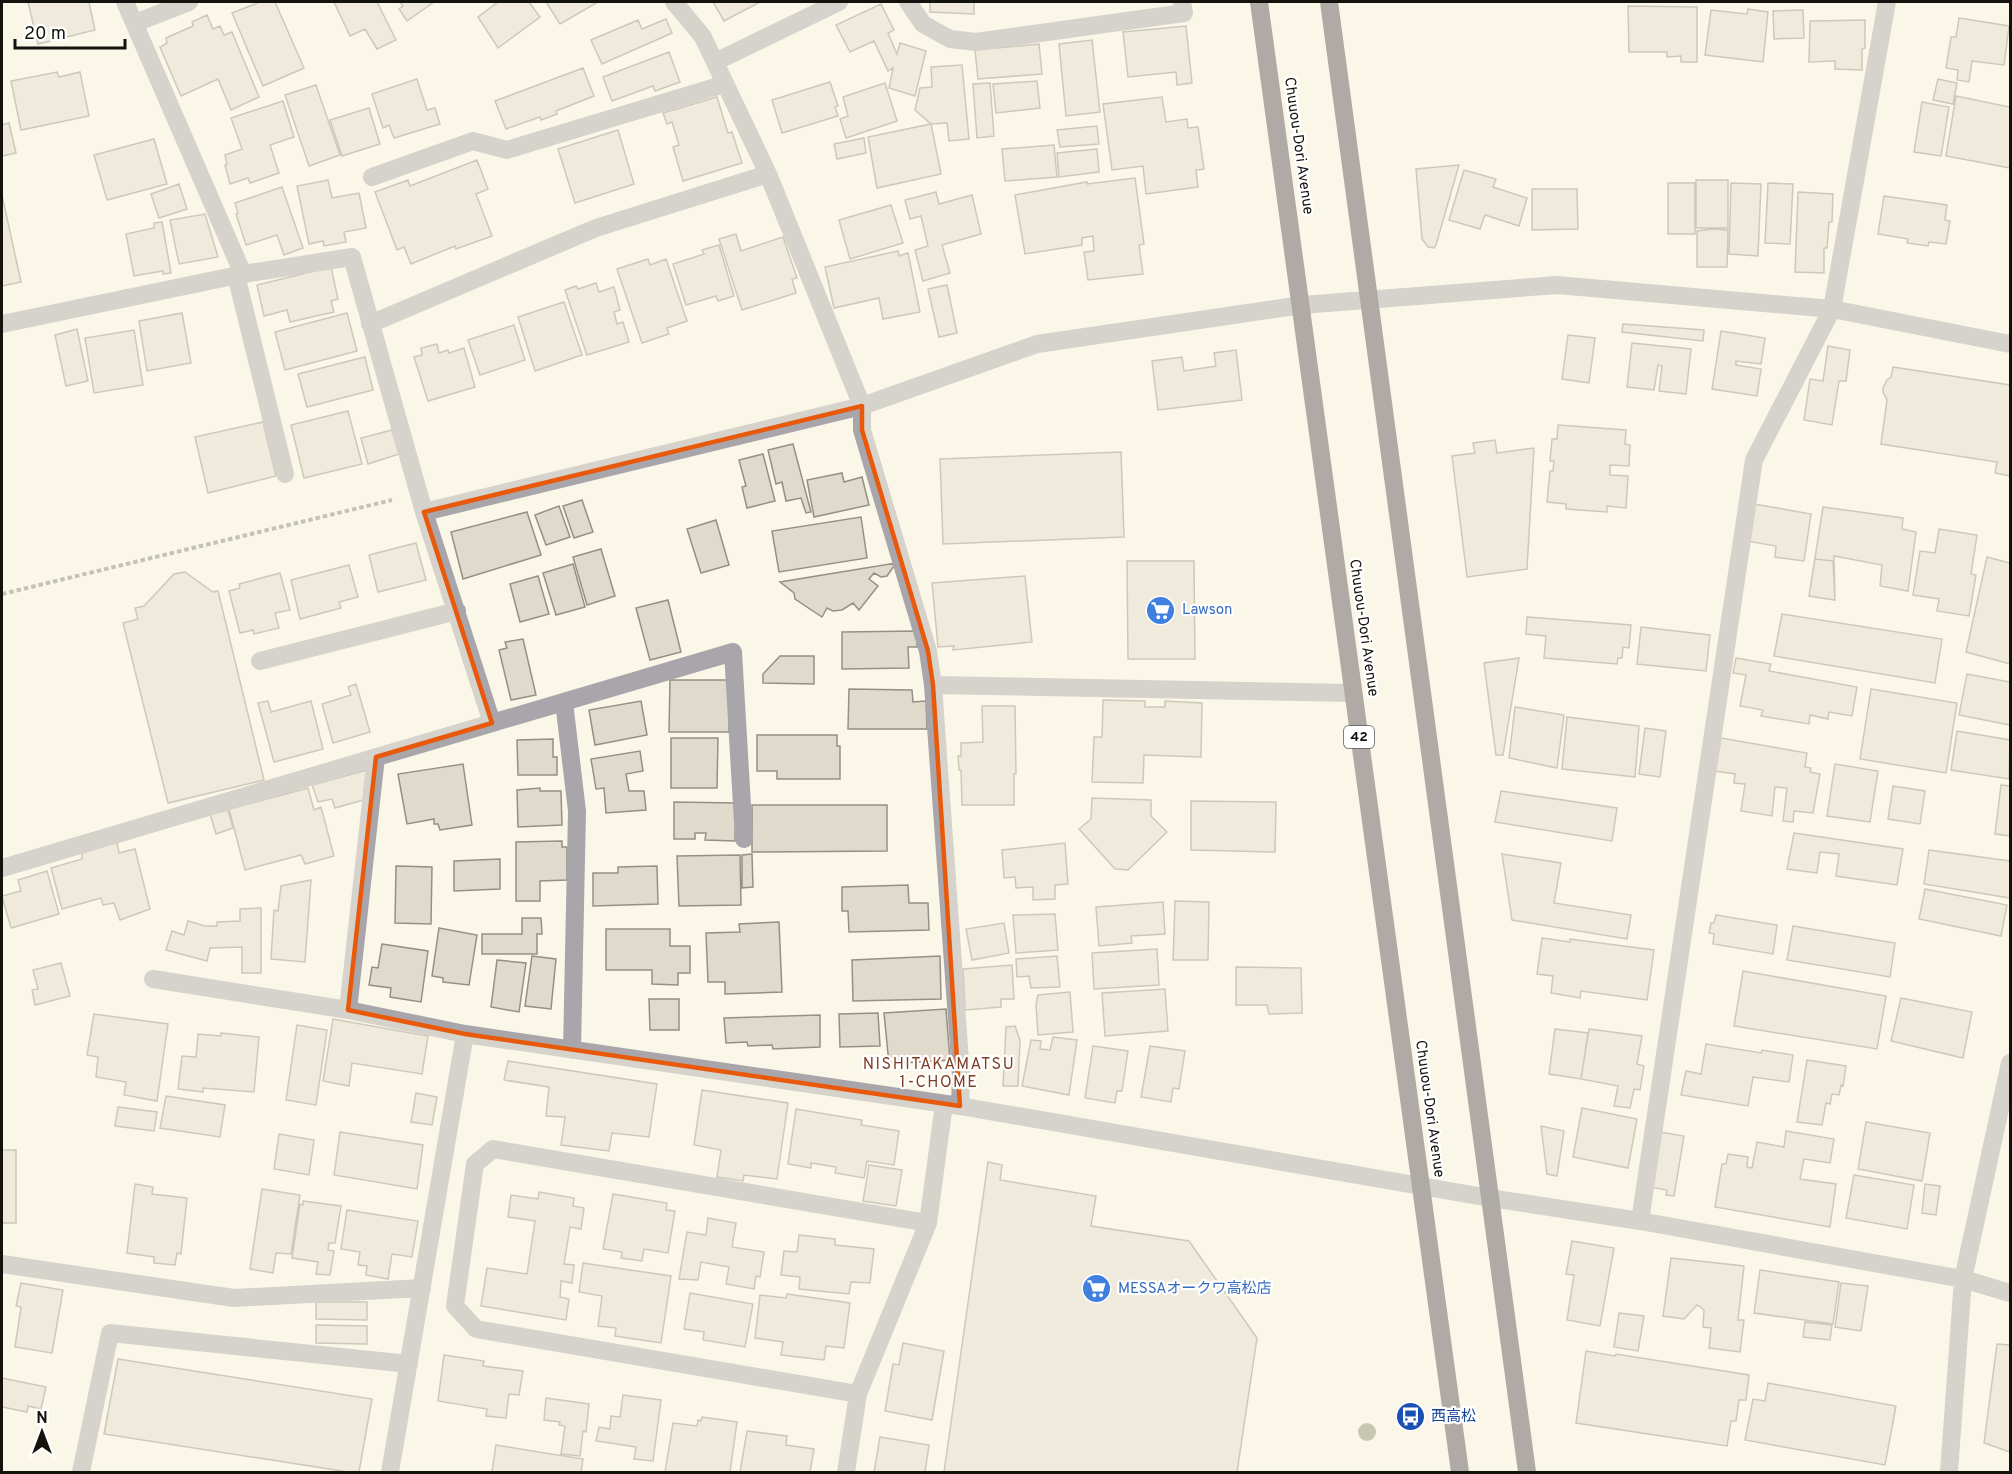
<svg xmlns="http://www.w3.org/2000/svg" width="2012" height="1474" font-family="Overpass,'Noto Sans JP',sans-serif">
<rect width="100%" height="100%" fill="#fbf7e8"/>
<path fill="#dfdacc" stroke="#959083" stroke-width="1.5" d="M28,2H89L95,30L38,44Z
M260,2H275L304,68L263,86L232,13Z
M334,2H377L396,40L377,49L365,29L350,36Z
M400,2H434L407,21L399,9L403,6Z
M498,2H529L540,17L498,48L478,17Z
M546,2H598L560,24Z
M713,2H760L724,21Z
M930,2H974V14L930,12Z
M881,4L894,30L888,33L897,54L900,43L926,51L915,96L889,88L893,68L888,71L874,41L850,52L836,25Z
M1628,6L1697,7V62H1681V56L1667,57V52H1629Z
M1748,9L1768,12L1763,62L1705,55L1711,10L1747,14Z
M1803,10L1804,38L1774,39L1773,11Z
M207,15L213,29L220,26L224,35L232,32L259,97L231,110L218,79L181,96L160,47L167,43L166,38L193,26L192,22Z
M1959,18L2009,26L2004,65L1972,61L1969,82L1957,80L1958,70L1946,68L1951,37H1956Z
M666,19L672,33L602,64L591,40L638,20L642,29Z
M1865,20V48L1862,49V70L1835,69V61L1809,62L1810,21Z
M1186,26L1192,83L1177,85L1176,72L1128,77L1123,32Z
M1092,40L1100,112L1066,116L1059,44Z
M1039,44L1042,74L978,79L975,50Z
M669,52L680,82L655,91L653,86L612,101L603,77Z
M962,65L969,139L949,141L947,123L931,124L915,110L920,88L932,87L931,67Z
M583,68L594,96L556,111L557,114L541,120L540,117L506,129L495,101Z
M57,72L59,77L80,72L89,116L21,130L11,81Z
M417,79L427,110L435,108L440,124L394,138L389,125L383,128L372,94Z
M1938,79L1957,83L1953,104L1933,100Z
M1037,81L1040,108L996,113L993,84Z
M830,82L838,106L835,107L838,116L782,133L772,100Z
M885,83L897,121L846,138L840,119L848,116L843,97Z
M990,83L994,136L977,138L973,84Z
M316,85L340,155L309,166L285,95Z
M1956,96L2010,107V168L1946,156Z
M717,97L728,133L732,132L742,163L683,181L673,147L679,145L672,122L667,124L663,113Z
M1162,97L1166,122L1187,119L1188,128L1198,127L1204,169L1196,170L1198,187L1146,194L1143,166L1112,170L1103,104Z
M283,101L294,137L270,145L279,173L250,183L248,178L230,184L225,165L227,164L225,155L242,149L231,118Z
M1922,102L1949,107L1941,156L1914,152Z
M369,108L380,144L342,156L330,120Z
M9,123L16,153L2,156V125Z
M931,124L941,174L877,188L868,137Z
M1097,126L1099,144L1060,147L1057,130Z
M618,130L634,184L575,203L558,149Z
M864,138L866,153L837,159L834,144Z
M154,139L167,184L107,200L94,155Z
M1054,145L1057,177L1005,181L1002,149Z
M1097,149L1099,172L1059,177L1057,153Z
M477,160L488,189L476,194L492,236L456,249L455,246L411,264L404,247L397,250L375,192L408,180L410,186Z
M1459,165L1436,245L1434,248L1428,247L1422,239L1416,169Z
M1464,170L1496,179L1493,187L1527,198L1519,226L1485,215L1480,229L1449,220Z
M1135,178L1144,244L1139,245L1143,274L1088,280L1084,252L1094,251L1093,236L1082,238V245L1025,254L1015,195L1087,182V184Z
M328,180L332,198L359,193L366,228L344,232L346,242L324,246L323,241L309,244L297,186Z
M1696,180H1728V228H1696Z
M1668,183H1695V234H1668Z
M1731,183L1761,184L1758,256L1729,254Z
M1768,183L1793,184L1790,244L1765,243Z
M179,184L187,209L159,218L151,194Z
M282,187L303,248L284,255L277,235L246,245L236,214L238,213L235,203Z
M1532,189H1577L1578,229L1532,230Z
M936,192L939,204L972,195L981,234L942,245L950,273L923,281L915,250L928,246L921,216L910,219L905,200Z
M1798,192L1833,194L1832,222H1829L1827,248H1824V273L1795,272Z
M2,195L21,282L2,286Z
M1884,196L1947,205L1945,220L1950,221L1946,244L1929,242L1928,246L1907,243L1908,239L1878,234Z
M891,205L903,243L850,259L839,220Z
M205,214L218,257L179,264L170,220Z
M162,222L171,273L163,274V271L134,276L126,234L154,228V223Z
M1713,229L1728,230L1727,267H1697V231Z
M736,234L741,251L783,237L797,278L792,279L796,293L742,310L719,239Z
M719,245L734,296L718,301L716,296L686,305L673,264L704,254L702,250Z
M898,251L899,256L908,253L920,312L883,319L879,298L834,308L825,267Z
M648,259L650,265L666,259L687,321L667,328L669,334L642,343L617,269Z
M331,267L338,299L331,301L334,312L290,322L287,310L264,316L257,285Z
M596,283L599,292L614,287L620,310L614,312L617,324L623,322L629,342L587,355L565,290L576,286L578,289Z
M947,285L957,333L939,337L928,289Z
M564,302L582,355L535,371L518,317Z
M182,313L191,363L147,371L139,321Z
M347,313L357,351L285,370L275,332Z
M1623,324L1704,330L1703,341L1622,332Z
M514,325L525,360L480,375L468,340Z
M77,329L88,381L66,386L55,335Z
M134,330L143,385L94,393L85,338Z
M1721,331L1765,338L1761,364L1736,361V365L1761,369L1757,396L1712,389Z
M1568,335L1595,338L1589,383L1562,379Z
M1632,343L1691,349L1686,394L1659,391L1662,366L1658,365L1654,390L1627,387Z
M437,344L439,353L448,350L449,353L464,348L475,387L428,401L414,357L422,355L421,348Z
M1828,346L1850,350L1846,381H1839L1832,425L1804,420L1810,379L1823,381Z
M1236,350L1242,400L1158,410L1152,361L1182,357L1184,371L1216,366L1214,353Z
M365,357L373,390L307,407L298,374Z
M1893,367L2010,385V476L1995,473L1997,462L1881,444L1887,400L1883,392V388L1887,380L1891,377Z
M348,411L362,464L304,478L291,425Z
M263,422L276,476L208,493L195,437Z
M1558,425L1626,430L1625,444L1630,445L1629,466L1610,465V475L1628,476L1626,508L1607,506V512L1566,509V504L1547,502L1550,471H1553L1554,461H1550L1552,439H1557Z
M392,430L399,454L368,464L361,438Z
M1495,440L1497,453L1534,448L1527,569L1467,577L1452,456L1475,453L1473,443Z
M793,444L811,512L806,513L801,498L786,501L782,482L776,484L768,450Z
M1121,452L1124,537L943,544L940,459Z
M763,454L775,501L747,508L742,487L746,486L739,460Z
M842,473L844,482L862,477L869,505L814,517L807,480Z
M582,500L593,532L574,538L563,506Z
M1754,504L1811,514L1804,561L1775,557L1776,546L1747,541Z
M559,506L570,537L546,545L535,515Z
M1823,507L1903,518L1902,529L1916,532L1908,591L1880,586L1882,565L1834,556L1835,600L1809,596Z
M527,512L541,555L463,579L451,532Z
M861,517L867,558L779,572L772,531Z
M716,520L729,565L701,573L687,529Z
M1939,529L1977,535L1971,574L1976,575L1969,616L1937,611L1939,599L1913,595L1920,551L1935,553Z
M416,543L426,580L378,592L369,555Z
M601,549L615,596L587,605L573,557Z
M1987,557L2010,563V664L1966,652Z
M1815,559L1833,561L1835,600L1809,596Z
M1127,561H1194L1195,659H1128Z
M896,563L887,576L881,577L874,573L869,579L878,586L859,610L853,603L842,610L833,611L827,608L822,617L795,599L794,593L780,582Z
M573,564L585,607L556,615L543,573Z
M349,565L358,597L339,602L341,608L300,619L291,580Z
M185,572L213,592L218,591L264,780L168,803L123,623L138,619L135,608L144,606L174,574Z
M280,573L290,610L275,613L279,628L254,634L253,630L240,633L229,591L240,588L239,584Z
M538,576L549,614L520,622L510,584Z
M1025,576L1032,642L953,650L954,646L938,647L932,583Z
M668,600L681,652L650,660L636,608Z
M1782,614L1942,639L1935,683L1774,656Z
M1527,617L1631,625L1629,648L1623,647L1622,658H1618L1617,664L1544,658L1546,636L1526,634Z
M1641,627L1710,635L1706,671L1637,664Z
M917,631V647H908L909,668L842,669V632Z
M523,639L536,695L511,700L499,650L507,648L505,642Z
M780,656H814V684L763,683V674Z
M1519,658L1503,755H1496L1484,663Z
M1736,658L1771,664L1769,671L1857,687L1852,716L1829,712L1828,719L1810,715L1809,724L1761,716L1763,710L1740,706L1746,675L1733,673Z
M1967,674L2010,682V725L1959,715Z
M670,680H729V732H669Z
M356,684L370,732L333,743L322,704L351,695L348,687Z
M849,689L912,690L913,702L926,701L927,729H848Z
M1871,689L1957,703L1946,773L1860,759Z
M1103,700L1145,701V707H1165V701L1202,703L1201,757L1144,755L1143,783L1092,782L1094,737H1102Z
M268,701L271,712L311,701L323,749L274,762L258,703Z
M641,701L647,735L595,745L589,710Z
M982,706H1015L1016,774H1014V805H962L961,770H959L958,756H961V743L983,742Z
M1515,707L1564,715L1557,768L1509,758Z
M1567,717L1639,726L1635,777L1562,769Z
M1645,728L1666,731L1660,777L1639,774Z
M1957,731L2010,740L2009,779L1951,770Z
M757,735H837V746H840V779H777V771H757Z
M671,738H718L717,788H671Z
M1721,738L1807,753L1805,767L1811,768L1810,772L1820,774L1813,813L1794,811L1793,822L1783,821L1787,788L1775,787L1772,816L1741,811L1745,784L1734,783L1735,774L1715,771Z
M553,739V757H557V775H518L517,740Z
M640,751L643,771L626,774L629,791H644L646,810L606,813L604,788L596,789L591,759Z
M463,764L472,825L440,830L438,824H434V819L407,824L398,774Z
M1835,764L1878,771L1870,822L1827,816Z
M367,770L374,797L335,808L332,799L318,802L312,785Z
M2001,785L2010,786V836L1995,834Z
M1893,786L1925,791L1920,824L1888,819Z
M308,788L314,810L321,807L334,856L305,864L301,855L245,870L229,809Z
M540,788V791H561L562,825L518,827L517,790Z
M1501,791L1617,808L1612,841L1495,822Z
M1092,798L1151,800V816L1167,832L1128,870L1115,869L1079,829L1091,819Z
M1191,801L1276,802L1275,852L1191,850Z
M674,802L736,803L735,841L705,840L706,833H695V839H674Z
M752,805H887V851L752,852Z
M228,810L233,828L216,834L210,814Z
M1794,833L1903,849L1897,885L1836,876L1839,854L1820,852L1817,873L1787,869Z
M562,841V847H567V880L540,881V901H516V842Z
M117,842L119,853L135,849L150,909L120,920L114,903L103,905L101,898L62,909L51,868L82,859V853Z
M1065,843L1068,884L1055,885V899L1033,900V887L1016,888L1015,877L1004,878L1002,850Z
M1929,850L2010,861V898L1924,884Z
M752,854L753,887L742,888V855Z
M1502,854L1561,863L1554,903L1631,915L1627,939L1512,920Z
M740,855L741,905L679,906L677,856Z
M500,859V889L454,891V861Z
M396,866L432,867L431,924L395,923Z
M657,866L658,904L593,906V873H618V867Z
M47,871L59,914L11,928L2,896L21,891L18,880Z
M311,880L305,962L271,959L274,910L278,911L281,886Z
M908,885L909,903H928L929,930L849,932L848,911H842V887Z
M1925,889L2007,905L2001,936L1919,919Z
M1175,901L1209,902L1208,960H1173Z
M1163,902L1165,934L1131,936L1132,943L1099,946L1096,907Z
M261,908V973H242V947L210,948L207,961L166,950L172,931L184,935L188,921L205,926H217V922L240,921V909Z
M1055,914L1058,950L1016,953L1013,915Z
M1716,915L1777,925L1773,954L1713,944L1714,934L1709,933L1711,923H1714Z
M522,918H541L542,934H537V954H482V934H522Z
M779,922L782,992L725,994V982H708L706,933L740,932L739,924Z
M1004,923L1009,953L972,960L966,929Z
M1793,926L1895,943L1890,977L1787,960Z
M439,928L477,935L469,985L443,982V978L432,976Z
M606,929H670V946H690V973H678V985L652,984V970H606Z
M1542,938L1570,942V939L1654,950L1647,1000L1581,991L1580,998L1551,993L1553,976L1537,974Z
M382,944L428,951L421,1002L390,997L391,988L369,985L372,967L378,968Z
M1157,949L1159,985L1094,989L1092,953Z
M532,956L556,959L551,1009L525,1006Z
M940,956L941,999L853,1001L852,960Z
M1057,956L1060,987L1031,988L1029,976L1017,977L1016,959Z
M497,960L526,963L519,1012L491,1007Z
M61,963L70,996L35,1005L32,990L38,989L33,970Z
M1012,965L1014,999H1001V1007L965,1010L963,969Z
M1236,967L1301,968L1302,1013L1269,1014L1267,1005H1236Z
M1743,971L1886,996L1877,1049L1734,1026Z
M1165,989L1168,1031L1105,1036L1102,993Z
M1070,992L1073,1032L1038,1035L1036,1005L1038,995Z
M1901,998L1972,1012L1963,1058L1891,1041Z
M649,999H679V1030H650Z
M946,1009L950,1060L889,1064L884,1013Z
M878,1013L880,1046L840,1047L839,1014Z
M94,1014L168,1024L157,1101L124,1095L126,1082L96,1077L98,1057L87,1055Z
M820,1015V1047L773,1049L772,1045L748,1046L747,1042L726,1043L724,1018Z
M333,1019L428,1036L422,1074L352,1063L349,1086L323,1081Z
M297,1025L327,1030L316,1105L286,1100Z
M1015,1026L1020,1040L1018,1086H1003L1006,1027Z
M1555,1029L1588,1033L1581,1079L1549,1074Z
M1589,1029L1642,1036L1637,1064L1644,1066L1640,1090L1634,1089L1630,1108L1614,1106L1618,1086L1581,1079Z
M221,1033L259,1037L254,1092L203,1088V1092L178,1089L182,1056L196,1057L198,1034L221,1036Z
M1053,1037L1077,1040L1069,1095L1022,1086L1031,1040L1041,1041L1040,1049L1050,1050Z
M1706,1044L1761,1053L1762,1050L1793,1055L1789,1082L1753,1077L1748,1106L1681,1095L1686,1071L1701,1074Z
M1093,1046L1128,1051L1122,1091H1117L1115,1103L1085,1098Z
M1150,1046L1185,1051L1179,1089L1173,1088L1171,1102L1141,1097Z
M1807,1060L1846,1066L1843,1086L1841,1085L1839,1095L1832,1094L1830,1104L1826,1103L1822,1125L1797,1122Z
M508,1061L657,1084L649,1137L612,1133L609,1151L561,1145L565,1117L546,1116L549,1087L504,1080Z
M702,1090L788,1103L777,1179L744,1175L743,1181L717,1177L721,1150L694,1145Z
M416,1093L437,1097L432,1125L411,1122Z
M166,1096L225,1105L220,1137L160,1128Z
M118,1107L157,1112L154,1131L115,1126Z
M1582,1108L1637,1119L1628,1168L1573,1157Z
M796,1109L862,1120L861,1125L899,1131L894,1165L867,1161L864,1178L835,1173L836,1167L811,1163V1168L788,1164Z
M1866,1122L1930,1133L1922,1181L1858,1169Z
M1541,1126L1564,1131L1557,1176L1547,1174Z
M1786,1131L1834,1139L1830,1163L1804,1159L1800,1179L1836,1184L1830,1227L1715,1207L1722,1164H1726L1728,1154L1748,1157L1747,1167L1752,1168L1757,1142L1784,1147Z
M340,1132L423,1145L417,1189L334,1175Z
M1660,1132L1684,1136L1674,1196L1666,1195L1667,1190L1650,1187Z
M279,1134L314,1140L309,1175L274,1169Z
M2,1150H16V1223H2Z
M988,1162L1002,1165L1000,1180L1096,1196L1091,1226L1189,1241L1257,1338L1237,1472H944Z
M869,1165L902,1170L896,1206L863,1201Z
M1854,1175L1914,1185L1907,1229L1846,1218Z
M135,1184L153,1187L152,1194L187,1198L181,1254L177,1253L175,1265L154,1263V1257L127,1253Z
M1925,1184L1940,1186L1936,1215L1922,1213Z
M262,1189L300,1195L291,1254L276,1253L273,1273L250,1269Z
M539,1192L574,1198L573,1206L584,1208L581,1229L570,1227L564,1264L574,1265L572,1283L561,1281L560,1297L569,1299L566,1320L481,1306L487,1268L527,1274L535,1221L508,1217L511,1195L538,1199Z
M613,1194L667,1203L666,1210L675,1211L668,1253L644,1249L642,1261L621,1258L622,1252L603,1249Z
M303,1201L341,1206L335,1243H329L328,1250L334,1251L330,1275L316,1274L318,1262L292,1258L300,1204L303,1205Z
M347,1210L418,1221L412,1257L392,1254L388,1279L366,1275L367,1266L358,1265L360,1252L341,1249Z
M708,1218L736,1223L732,1247L764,1252L760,1277L756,1276L754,1289L726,1284L729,1267L701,1262L698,1280L679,1279L687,1232L706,1235Z
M799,1235L835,1239V1245L874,1249L870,1283L851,1282L849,1294L799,1289L800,1277L781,1275L784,1251L797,1252Z
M1572,1241L1614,1248L1600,1326L1567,1320L1574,1275L1566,1274Z
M1671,1258L1744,1266L1738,1320H1744L1740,1352L1709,1348L1711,1328L1703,1327L1704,1310L1697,1305L1684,1319L1663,1316Z
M583,1263L671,1276L661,1343L615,1336L616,1328L598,1326L602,1296L579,1292Z
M1760,1270L1839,1282L1833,1324L1754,1313Z
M21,1283L63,1290L52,1353L15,1347L21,1307L16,1306Z
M1841,1283L1868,1286L1861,1331L1835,1327Z
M690,1293L753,1304L745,1347L703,1340L704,1332L684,1329Z
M787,1294L850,1303L844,1348L826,1346L824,1360L781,1355L783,1342L755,1338L760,1295L786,1298Z
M316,1302H367V1320L316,1319Z
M1619,1313L1644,1316L1638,1351L1614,1347Z
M1805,1322L1832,1325L1830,1340L1803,1337Z
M316,1325L367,1326V1344L316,1343Z
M903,1343L944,1351L932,1420L885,1411L893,1364L899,1365Z
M1997,1344L2010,1345V1452L1984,1443Z
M1586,1351L1615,1356L1616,1354L1749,1375L1746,1400H1739L1736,1421H1731L1727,1446L1576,1423Z
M444,1355L484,1361L483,1366L523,1371L519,1395L509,1394L506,1418L486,1416L487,1409L438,1401Z
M118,1359L372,1399L359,1472H348L104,1434Z
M2,1378L46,1387L41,1409L28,1406L27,1412L2,1407Z
M1768,1383L1896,1406L1885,1465L1745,1440L1753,1399L1765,1401Z
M623,1395L661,1400L653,1461L634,1459L636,1447L596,1441L599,1427L610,1429L611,1416L620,1417Z
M546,1398L589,1404L586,1432L583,1431L580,1456L561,1454L565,1426L559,1425L560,1422L544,1420Z
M702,1417L737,1422L730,1472H665L673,1423L697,1426L698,1420L701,1421Z
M747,1431L787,1436L786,1445L814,1449L810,1472H740Z
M880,1437L929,1445L925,1472H874Z
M496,1445L583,1459L581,1472H492Z"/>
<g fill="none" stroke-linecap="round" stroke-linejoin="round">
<path stroke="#828076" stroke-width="4" stroke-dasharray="4.5 3" stroke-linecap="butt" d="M2,594L392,500"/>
<path stroke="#a9a6ab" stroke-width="18" d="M674,2L703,37L768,174L862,406V430L928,651L933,685L961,1075L960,1106
M908,2L923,24L950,39L976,42L1184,13L1182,2
M135,23L189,2
M715,62L839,2
M372,177L473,141L507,150L725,84
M236,275L285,474
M2,324L243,274
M370,324L596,228L768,174
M424,512L862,406L1037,344L1302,305L1557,285L1832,309L2010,344
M260,661L457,611
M933,685L1353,693
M564,702L577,811L572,1050
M492,723L733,652L744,839
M376,757L348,1010L465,1034L960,1106L1490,1198L1640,1221L1963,1279L2010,1293
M2,868L492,723L424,512L352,257L243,274L125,2
M153,979L348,1010
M1640,1221L1754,460L1832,309L1887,2
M2,1264L234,1298L422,1288
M858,1394L476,1329L455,1306L475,1164L493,1149L928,1223
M81,1472L110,1333L409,1364
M390,1472L465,1034
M846,1472L858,1394L928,1223L944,1104
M1949,1472L1963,1279L2010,1063"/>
<path stroke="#534c57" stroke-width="18" d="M1259,2L1460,1472
M1329,2L1527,1472"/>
</g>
<circle fill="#85906c" cx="1367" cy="1432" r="9"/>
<path d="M0 0H2012V1474H0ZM862,406V430L928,651L933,685L960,1106L465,1034L348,1010L376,757L492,723L424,512Z" fill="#fbf7e8" fill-opacity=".55" fill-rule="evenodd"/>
<path fill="none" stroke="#e8590c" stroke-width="4.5" stroke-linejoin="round" d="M862,406V430L928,651L933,685L960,1106L465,1034L348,1010L376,757L492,723L424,512Z"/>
<defs>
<symbol id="supermarket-disc" viewBox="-11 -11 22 22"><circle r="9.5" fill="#3f7fe0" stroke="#fff"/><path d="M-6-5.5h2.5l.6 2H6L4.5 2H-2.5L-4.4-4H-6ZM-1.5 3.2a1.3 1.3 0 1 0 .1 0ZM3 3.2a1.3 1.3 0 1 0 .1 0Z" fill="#fff"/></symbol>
<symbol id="bus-disc" viewBox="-11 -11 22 22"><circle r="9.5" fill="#1a4fb4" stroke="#fff"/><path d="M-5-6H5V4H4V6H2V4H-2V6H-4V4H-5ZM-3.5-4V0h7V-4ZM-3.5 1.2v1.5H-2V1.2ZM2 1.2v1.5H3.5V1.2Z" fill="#fff"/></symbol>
</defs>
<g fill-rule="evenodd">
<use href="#supermarket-disc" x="1144" y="594" width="33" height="33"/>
<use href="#supermarket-disc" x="1080" y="1272" width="33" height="33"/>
<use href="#bus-disc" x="1394" y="1400" width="33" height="33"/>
</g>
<g text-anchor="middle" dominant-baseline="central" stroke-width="4.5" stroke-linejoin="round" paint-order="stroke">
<rect fill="#fff" stroke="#5a5956" stroke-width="1.5" x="1344" y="726" width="30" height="22" rx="4.5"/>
<g font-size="14" font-weight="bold" fill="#13120d">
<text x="1359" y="737">42</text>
</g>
<g font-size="15" fill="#13120d" stroke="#fff">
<text transform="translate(1298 146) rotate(82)">Chuuou-Dori Avenue</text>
<text transform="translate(1363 628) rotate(82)">Chuuou-Dori Avenue</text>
<text transform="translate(1429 1109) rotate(82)">Chuuou-Dori Avenue</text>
</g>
<g font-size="15" fill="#366cbe" stroke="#fff" text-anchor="start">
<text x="1182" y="610">Lawson</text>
<text x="1118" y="1289">MESSAオークワ高松店</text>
</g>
<g font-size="15" fill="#164399" stroke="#fff" text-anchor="start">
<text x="1431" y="1417">西高松</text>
</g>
<g font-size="16" letter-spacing="1.5" fill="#7f3d23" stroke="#fff">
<text x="939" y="1065">NISHITAKAMATSU<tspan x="939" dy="18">1-CHOME</tspan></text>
</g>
</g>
<rect width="2012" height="1474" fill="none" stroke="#13120d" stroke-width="6"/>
<g transform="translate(42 1432)" stroke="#ffffff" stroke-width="4.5" paint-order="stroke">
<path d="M0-4.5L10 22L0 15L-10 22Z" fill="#13120d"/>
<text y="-9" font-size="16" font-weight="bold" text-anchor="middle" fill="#13120d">N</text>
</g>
<path d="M15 39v9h110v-9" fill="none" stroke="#13120d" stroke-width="3"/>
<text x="24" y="39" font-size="18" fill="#13120d" stroke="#ffffff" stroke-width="4.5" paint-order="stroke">20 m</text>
</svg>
